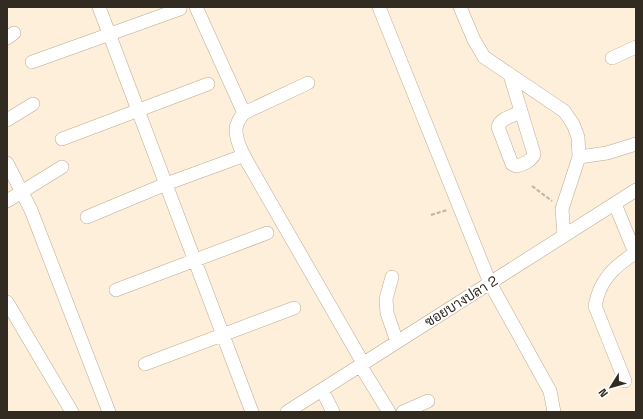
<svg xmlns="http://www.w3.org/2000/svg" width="643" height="419" font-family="'Space Grotesk',Sarabun,sans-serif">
<rect width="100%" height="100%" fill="#fdefda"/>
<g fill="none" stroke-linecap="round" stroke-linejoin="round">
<defs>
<path id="minor" d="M99,7L252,412
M196,7L244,113
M379,7L490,283L550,391L554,412
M460,7L474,40L484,57L564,111L573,124L578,137L579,157L562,209L564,235
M7,38L14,33
M612,58L636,47
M32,62L180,9
M510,75L534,154C532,161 522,165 516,166L512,164L498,127C500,118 513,116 521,112
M308,83L244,113C240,118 236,123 236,130C236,147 252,169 260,184L363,363
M7,120L33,104
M62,139L208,84
M579,157L607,153L636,144
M7,163L31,210L109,412
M7,201L62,167
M615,204L635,253C614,267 600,279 595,306L625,381
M87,217L166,184L237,158
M392,277L386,299L387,313L397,342
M116,290L267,233
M7,302L72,412
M145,364L294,308
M360,365L389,412
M322,390L333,412
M287,412L636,190
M403,412L428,401"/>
</defs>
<use href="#minor" stroke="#baaa91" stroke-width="14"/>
<path stroke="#bfb3a2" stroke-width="2" stroke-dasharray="4 2" stroke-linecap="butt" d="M532,186L552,201
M431,215L447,210"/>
<use href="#minor" stroke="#fff" stroke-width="13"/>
</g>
<g text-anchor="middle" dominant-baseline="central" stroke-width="3.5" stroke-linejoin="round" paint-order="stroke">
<g font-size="14" fill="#322b21" stroke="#fff">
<text transform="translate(461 301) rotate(-32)">ซอยบางปลา 2</text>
</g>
</g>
<rect width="643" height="419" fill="none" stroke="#322b21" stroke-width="16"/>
<g transform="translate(611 387) rotate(233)" stroke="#ffffff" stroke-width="3" paint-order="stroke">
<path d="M0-3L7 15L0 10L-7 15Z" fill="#322b21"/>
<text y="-6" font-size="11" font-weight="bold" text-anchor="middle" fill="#322b21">N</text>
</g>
</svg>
